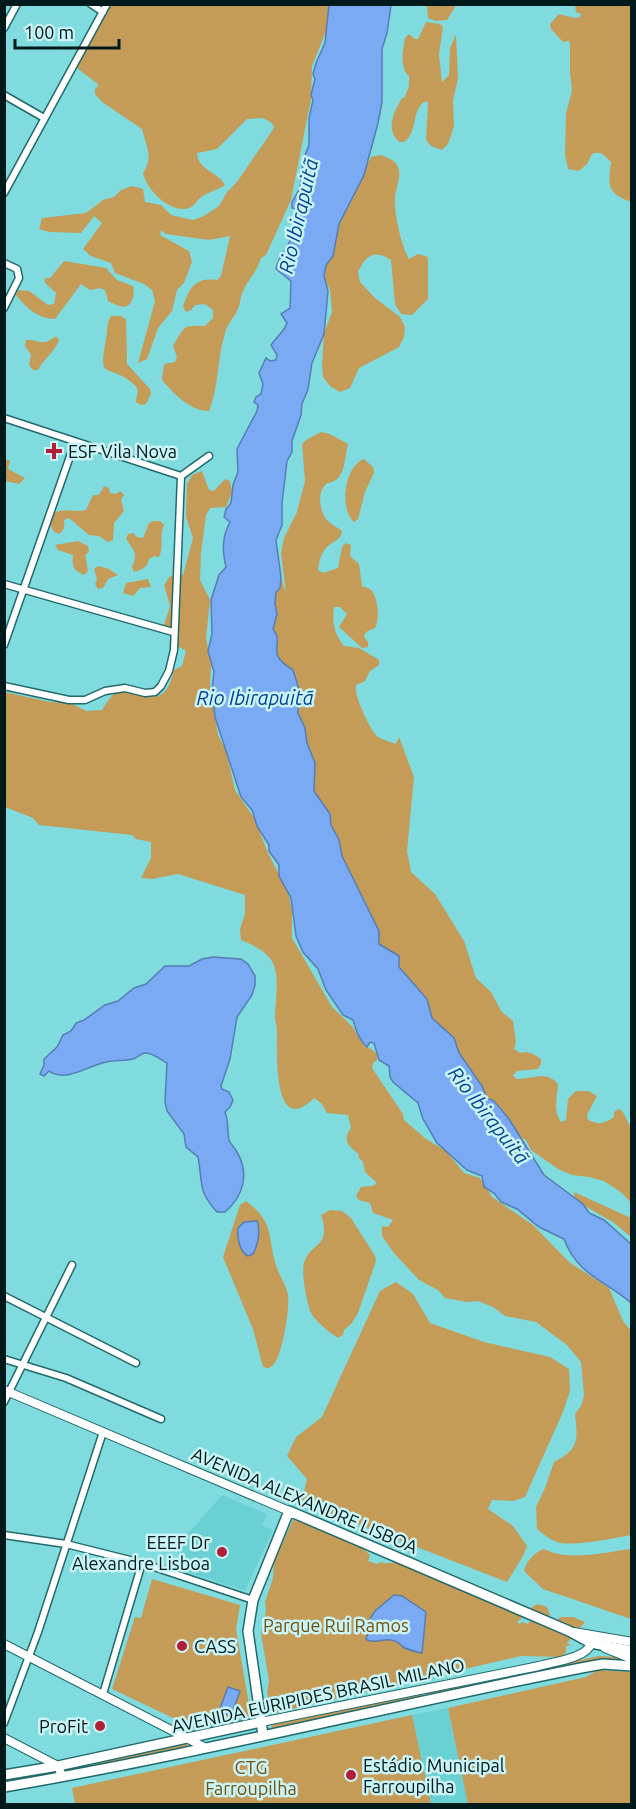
<svg xmlns="http://www.w3.org/2000/svg" width="636" height="1809" font-family="Ubuntu,sans-serif">
<rect width="100%" height="100%" fill="#80dbde"/>
<path fill="#69d0d4" d="M222,1495L267,1514L262,1526L273,1530L245,1591L175,1568L187,1535Z
M448,1708L468,1804H431L412,1715Z"/>
<path fill="#c49b57" d="M109,5H331V19L312,66L311,99L291,200L266,255L261,258C256,274 249,278 243,291C240,298 240,307 236,313C232,320 227,325 225,333C217,359 219,387 209,411C190,411 173,393 162,380L164,364L175,362L177,357L173,346C185,327 181,325 205,326L213,318V310L205,304L195,305L191,310L186,312L183,307C189,288 195,277 217,280L221,276L230,236L209,240L166,234L161,230L160,235L189,251L192,262L184,283L177,290L172,311L158,328L147,359L138,363L155,301L152,290L144,284L115,273L111,263L91,256L83,249L102,223L94,216L81,233L49,232L39,229L42,218L86,213L103,200L114,197L121,190L132,186L143,189L145,202L161,205L171,215L193,220L204,216L219,206L227,192L237,182L274,128L272,123L263,118L247,119L217,149L197,153C197,169 218,172 225,185C218,190 205,193 200,198C195,203 193,208 185,209C167,210 147,190 143,173C154,157 146,146 142,129L102,102L95,94V89L99,85L77,68Z
M427,5H455V7L447,20L436,21L428,18Z
M575,5H631V202C607,193 608,186 611,162C605,156 601,150 592,154L587,164L579,171L568,169L565,155L566,113L572,91L570,71V43L568,41L563,42L551,29L550,24L559,14L575,18L580,17L581,14L576,12Z
M426,22L440,24L443,27L439,54L442,82L449,75L450,48L456,34L458,79L453,100L454,126L448,144L442,150L431,146L426,140L428,102H424C411,112 418,132 404,142H399C385,128 394,112 402,98L405,97L409,86V76C399,67 403,50 405,38L409,34L415,39H418Z
M381,155C388,158 393,159 397,165C403,176 395,188 395,198C394,214 401,245 409,259L418,254L428,257V299L412,315L401,314L395,304L391,260C374,249 366,255 358,272L360,282L375,298L400,317L405,327L404,337L399,347L359,368L350,388L340,392L330,386L323,377L322,366L324,333L332,312L330,290L325,280L326,258L350,196L371,157Z
M64,261L106,268L117,280L133,286C135,293 133,307 123,307C119,306 112,303 108,301L105,290L100,288L90,290L81,284L55,319C37,319 26,307 16,295L18,290L29,291L48,305L54,304L56,293L45,283V278H50Z
M111,316H121L126,319L127,364L150,389L151,394L146,404L141,405L136,402C136,397 139,393 137,388C136,386 132,383 130,381C107,363 98,382 106,339C108,331 106,323 111,316Z
M56,336L59,340C56,351 43,359 38,370H33L29,365L31,355L25,346L26,340C41,339 41,348 56,336Z
M321,432L330,434L348,444C344,458 346,482 327,483C317,492 319,508 326,519C330,524 337,527 342,531C340,541 335,540 328,546C321,552 319,562 318,570L323,573L338,568L342,547L346,543L351,545L350,556L359,564L362,586C365,587 369,588 371,590C378,596 380,621 375,628L366,632L364,637L368,642V647L362,648L339,627L347,614L340,607H334C332,623 334,633 344,646L359,648L379,660V665L370,671L365,681L356,685C353,694 371,732 378,737C383,740 391,742 396,744L399,737L414,777L407,851L411,872L435,894L464,941L476,978L491,992L501,1011L513,1021L516,1042L514,1049L520,1053C529,1051 533,1054 541,1059V1064L538,1069L517,1071L513,1075L516,1079C531,1079 547,1070 558,1084C557,1097 553,1111 561,1122L566,1120L568,1099L576,1091H588L597,1096L587,1115L588,1120C599,1125 604,1124 614,1117V1112L619,1109L623,1112L631,1128V1203L622,1193L604,1181L589,1177L572,1175L558,1169L531,1150L526,1140L518,1136L509,1119L487,1098L482,1086L459,1053L454,1038L432,1018L427,999L379,944L366,903L342,856L339,840L331,825L330,814L314,791L315,763L307,743L305,728L298,713L299,689L293,670C263,652 286,645 273,629L277,614L275,604L276,592L280,588L281,577L286,593L281,553L284,538L297,512L305,481L302,444L306,440Z
M364,459L373,467L374,473L365,492L358,519L354,522C339,509 344,467 364,459Z
M4,460H10L8,469L25,478L19,484L5,481Z
M202,471L209,490L214,491L225,479L230,481L232,492L226,507L210,508L206,515L201,553L200,580L210,600L206,638L211,664L210,686L218,735L226,751L235,790L254,818L269,855L288,892L292,910V938L332,1007L352,1026L364,1046L373,1050L377,1054V1060L373,1063L372,1068L403,1114L404,1120L426,1139L446,1151L464,1173L480,1178L492,1197L533,1225L569,1262L609,1288L623,1321L631,1331V1535C615,1538 572,1547 557,1542C549,1539 543,1534 537,1529L536,1507L545,1488L554,1462C579,1449 578,1441 575,1414L581,1406L584,1395L581,1362L567,1345L536,1322L505,1316L493,1307L478,1301L467,1302L445,1298L438,1290L419,1280L394,1253L382,1236V1226L388,1227L393,1220L373,1213L370,1203L359,1200L356,1196L361,1187L372,1186L377,1183L365,1172L363,1162L359,1158L358,1153C348,1147 342,1139 351,1128L348,1115L327,1113L322,1104L314,1098C273,1139 277,1053 277,1033C277,1028 276,1024 275,1019C275,1004 278,988 276,973C273,953 257,947 241,940L240,929L245,914V895L178,874L152,879L141,878L151,858V842L136,839L132,835L39,825L33,818L5,807L4,692L50,702L71,703L86,711L102,710C105,705 109,698 114,694C136,681 162,721 174,670L182,666L186,651L171,642L172,631L164,625L170,606L164,585L170,576L175,577L180,574L183,575L193,538L186,517L187,484L192,475Z
M104,486L109,488L110,493L116,494L120,491L124,495L121,500L124,511L114,523L113,540L108,542L99,536L89,535L69,518L64,520C65,527 64,530 59,534L54,532L49,523L53,513C67,507 73,513 86,510L93,495H99Z
M154,521H160L164,525C159,536 164,547 159,557L154,556L149,559C147,568 142,569 134,572L132,567C138,554 134,550 126,539L128,534L133,533L137,537L143,538L149,523Z
M78,541L88,546L89,552L85,555L88,571L84,575C73,570 72,567 73,555L58,550L55,545Z
M98,566L109,569L118,575L108,579L103,588L98,589L95,584L97,579L94,569Z
M148,579L151,587L140,588L133,596L123,593L126,583Z
M574,1192L631,1218V1237L613,1222L583,1205L575,1197Z
M246,1201C275,1223 267,1235 276,1265C279,1276 286,1284 288,1295C290,1308 282,1359 272,1366C268,1369 268,1368 263,1367L253,1329L223,1257L240,1205Z
M330,1210L342,1211L351,1218L375,1256L376,1261L358,1313L352,1323L344,1330L343,1335L338,1338C329,1332 317,1323 311,1313C307,1304 301,1272 304,1263C311,1242 332,1247 321,1215Z
M396,1282L413,1294L430,1323L484,1342L550,1357L569,1369L570,1391L563,1412L525,1497L513,1501L492,1500L488,1509L513,1526L527,1546L523,1556L507,1582L311,1506L302,1500L307,1479L287,1456L296,1437L322,1417L380,1291Z
M293,1520C315,1523 355,1539 370,1555L368,1561L377,1564L381,1562C387,1565 390,1562 396,1563C407,1563 418,1567 424,1575H436L526,1614L517,1622L520,1624L522,1622L528,1624L530,1621L528,1616L532,1607L538,1604L547,1607L550,1615L545,1620L555,1623L560,1617H573L585,1622L567,1643L571,1645L566,1646V1652L562,1657L521,1656L271,1714L267,1692L269,1681L261,1633L266,1610L265,1602L273,1578L274,1562Z
M544,1549C569,1562 605,1552 631,1549V1619L543,1589L524,1571C526,1561 535,1552 544,1549Z
M152,1579L240,1605L236,1629L251,1716L194,1728L112,1689L135,1617L141,1618Z
M599,1656L617,1657L627,1661H592L426,1697V1693Z
M598,1670L631,1672V1804H468L448,1708L586,1677Z
M422,1693L423,1697L272,1729L271,1725Z
M412,1715L431,1804H75L72,1788Z
M187,1743L188,1747L74,1771L73,1767Z"/>
<path fill="#7aaaf4" stroke="#557eb3" stroke-width="1.5" d="M329,5H391L387,33L382,49V102L378,123L364,175L339,224L333,256L326,265L324,276L328,291L324,334L312,363L308,389L302,404L301,415L292,441V452L287,461L282,503V525L276,540L281,577L280,588L276,592L275,604L277,614L273,629C286,645 263,652 293,670L299,689L298,713L305,728L307,743L315,763L314,791L330,814L331,825L339,840L342,856L379,931V944L399,956V967L427,999L432,1018L454,1038L459,1053L482,1086L487,1098L494,1101L509,1119L544,1175L583,1204L589,1213L604,1220L631,1244V1303C605,1280 578,1276 564,1239L539,1227L517,1209L501,1202L494,1193L484,1187L482,1176L467,1170L437,1143L423,1119L418,1103L393,1082L390,1077L389,1066L379,1060L374,1043L370,1042L367,1047C359,1040 356,1030 353,1020L343,1015L326,990L318,969L303,952L296,936L291,898L279,876V865L269,851V845L257,826L252,810L241,797L215,717L212,689L214,672L208,651L212,634L211,600L219,575L226,567C222,550 222,537 230,522L224,517L226,509L231,503L233,485L238,472L237,449L257,411L258,405L254,402L256,397L261,394L263,384L259,373L266,358L270,361L276,360L277,355L271,345C276,337 285,331 287,323L281,314L290,308L291,281L276,269C277,260 285,251 289,243C293,234 296,218 297,209L292,208V202L300,188L303,160L309,145V118L313,100L311,95L315,79L313,74L316,63L325,43Z
M213,957L241,959L248,964L255,976V985L252,995L237,1017L230,1059L221,1086L222,1089L229,1092L233,1100L230,1107L225,1112C229,1122 227,1131 229,1140C231,1145 235,1148 237,1152C250,1174 243,1197 225,1212H217C197,1190 203,1183 198,1157L186,1147L184,1134L167,1111L165,1102L167,1063C161,1060 153,1053 146,1053C140,1053 139,1057 133,1059C125,1061 115,1060 106,1062C88,1066 65,1083 49,1071L44,1076L40,1074L44,1065V1059L57,1047L63,1035L71,1031L76,1023L84,1020L105,1005L118,1001L134,988L146,984L165,966H189L202,959Z
M257,1221C261,1231 258,1245 253,1254L248,1256C239,1251 237,1237 238,1228L244,1222Z
M394,1595L402,1596L426,1612L422,1653C417,1652 408,1650 403,1647C399,1643 397,1641 391,1640C381,1638 378,1644 367,1640L366,1638L369,1632L364,1628L375,1611Z
M228,1687L240,1691L231,1716L219,1711Z"/>
<g fill="none" stroke-linecap="round" stroke-linejoin="round">
<defs>
<path id="minor" d="M91,4L103,12
M4,28L17,4
M4,95L44,118
M4,193L107,4
M4,263L17,269L19,278L4,308
M4,418L181,476
M4,584L173,632
M4,645L75,442
M4,686L69,700H85L105,691L125,688L145,693L155,692L161,686L169,671L174,650L181,476L209,456
M4,1296L136,1363
M4,1359L66,1378L161,1419
M4,1402L72,1265
M4,1535L66,1544L142,1563L253,1600
M103,1694L142,1563
M4,1723L38,1632L103,1432"/>
<path id="tertiary" d="M4,1390L289,1511
M574,1632L632,1642
M4,1644L206,1748
M605,1648L632,1659
M261,1722L539,1666C553,1662 588,1658 591,1643L594,1644
M4,1738L58,1766L62,1776"/>
<path id="secondary" d="M263,1735L248,1631L253,1600L289,1511L569,1631L591,1643L632,1651
M4,1775L58,1766L261,1722
M4,1787C198,1754 389,1706 581,1668L603,1664L632,1666"/>
</defs>
<use href="#minor" stroke="#216a6c" stroke-width="9"/>
<use href="#tertiary" stroke="#216a6c" stroke-width="10"/>
<use href="#secondary" stroke="#216a6c" stroke-width="12"/>
<use href="#minor" stroke="#fff" stroke-width="6"/>
<use href="#tertiary" stroke="#fff" stroke-width="8"/>
<use href="#secondary" stroke="#fff" stroke-width="9"/>
</g>
<g fill="#b11e38" stroke="#c9f3f4" stroke-width="2">
<path d="M51 442h6v6h6v6h-6v6h-6v-6h-6v-6h6z"/>
<circle cx="222" cy="1552" r="6"/>
<circle cx="182" cy="1646" r="6"/>
<circle cx="100" cy="1726" r="6"/>
<circle cx="351" cy="1775" r="6"/>
</g>
<g text-anchor="middle" dominant-baseline="central" stroke-width="5" stroke-linejoin="round" paint-order="stroke">
<g font-size="18" fill="#00191a" stroke="#c9f3f4" text-anchor="start">
<text x="68" y="451">ESF Vila Nova</text>
<text x="210" y="1542" text-anchor="end">EEEF Dr<tspan x="210" dy="21">Alexandre Lisboa</tspan></text>
<text x="194" y="1646">CASS</text>
<text x="88" y="1726" text-anchor="end">ProFit</text>
<text x="363" y="1765">Estádio Municipal<tspan x="363" dy="21">Farroupilha</tspan></text>
</g>
<g font-size="18" fill="#00191a" stroke="#c9f3f4">
<text transform="translate(305 1500) rotate(23)">AVENIDA ALEXANDRE LISBOA</text>
<text transform="translate(318 1695) rotate(-12)">AVENIDA EURIPIDES BRASIL MILANO</text>
</g>
<g font-size="18" fill="#72500d" stroke="#c9f3f4">
<text x="336" y="1625">Parque Rui Ramos</text>
<text x="251" y="1767">CTG<tspan x="251" dy="21">Farroupilha</tspan></text>
</g>
<g font-size="20" font-style="italic" fill="#014396" stroke="#c9f3f4">
<text transform="translate(298 216) rotate(-77)">Rio Ibirapuitã</text>
<text x="255" y="697">Rio Ibirapuitã</text>
<text transform="translate(489 1115) rotate(52)">Rio Ibirapuitã</text>
</g>
</g>
<rect width="636" height="1809" fill="none" stroke="#00191a" stroke-width="12"/>
<path d="M15 39v9h104v-9" fill="none" stroke="#00191a" stroke-width="3"/>
<text x="24" y="39" font-size="18" fill="#00191a" stroke="#c9f3f4" stroke-width="4.5" paint-order="stroke">100 m</text>
</svg>
